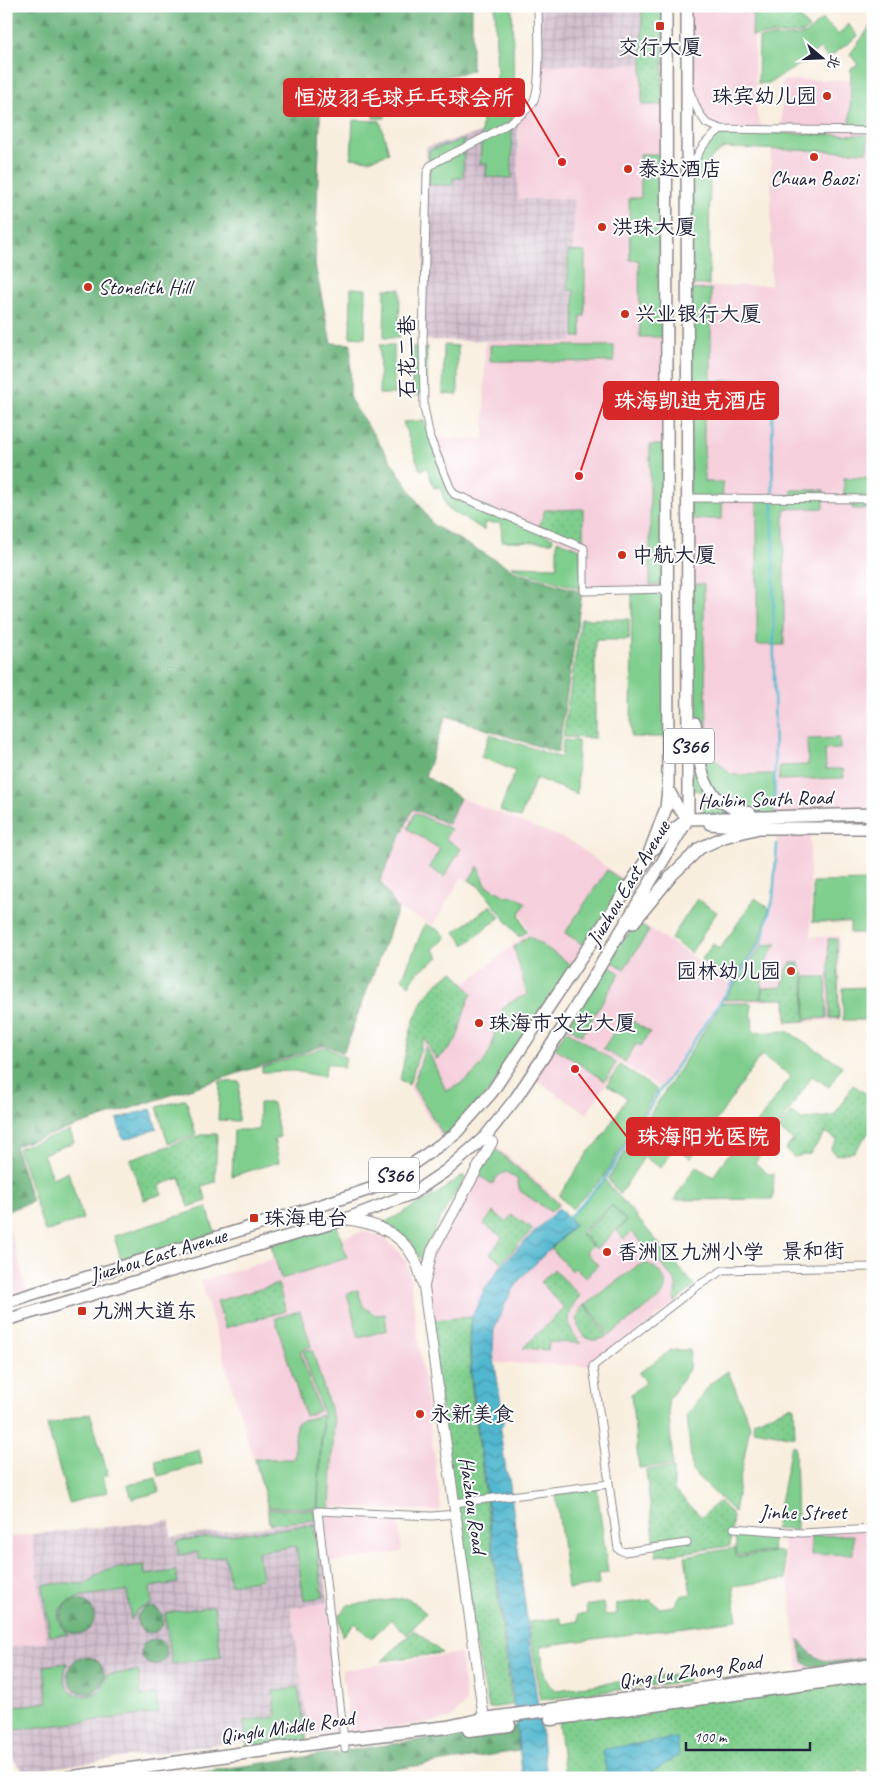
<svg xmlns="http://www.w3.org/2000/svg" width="879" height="1784" font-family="Caveat,'LXGW WenKai TC',sans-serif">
<defs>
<pattern id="industrial-grid" width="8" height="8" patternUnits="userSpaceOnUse" patternTransform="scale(1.25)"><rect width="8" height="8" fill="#d1bdcc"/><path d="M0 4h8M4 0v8" fill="none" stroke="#b3a2b0"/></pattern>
<pattern id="forest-firs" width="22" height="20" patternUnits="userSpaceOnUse" patternTransform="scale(1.25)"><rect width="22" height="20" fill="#67b178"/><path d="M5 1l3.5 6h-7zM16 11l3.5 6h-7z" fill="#549064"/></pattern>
<pattern id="park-dots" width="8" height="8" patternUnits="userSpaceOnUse" patternTransform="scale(1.25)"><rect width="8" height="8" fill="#7fce8d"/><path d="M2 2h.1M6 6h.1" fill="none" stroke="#6db17b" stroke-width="1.8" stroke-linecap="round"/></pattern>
<pattern id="water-waves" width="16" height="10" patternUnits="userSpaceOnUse" patternTransform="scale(1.25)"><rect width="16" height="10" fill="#51b7cf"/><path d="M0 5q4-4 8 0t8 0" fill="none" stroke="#4394a9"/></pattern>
</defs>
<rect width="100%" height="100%" fill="#fff"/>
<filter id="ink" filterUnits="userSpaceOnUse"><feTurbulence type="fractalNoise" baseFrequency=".02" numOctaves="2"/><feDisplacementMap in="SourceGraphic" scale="10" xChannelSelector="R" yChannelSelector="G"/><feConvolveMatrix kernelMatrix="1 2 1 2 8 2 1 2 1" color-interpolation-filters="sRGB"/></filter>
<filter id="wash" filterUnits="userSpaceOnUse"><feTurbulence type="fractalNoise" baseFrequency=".0096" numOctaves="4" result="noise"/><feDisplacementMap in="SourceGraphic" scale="20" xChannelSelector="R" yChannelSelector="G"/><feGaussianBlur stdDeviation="1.12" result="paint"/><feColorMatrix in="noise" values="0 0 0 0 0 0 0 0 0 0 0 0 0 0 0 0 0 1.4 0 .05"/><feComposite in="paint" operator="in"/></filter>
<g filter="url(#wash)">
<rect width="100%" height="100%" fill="#f8eede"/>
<path fill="#f5cfdb" d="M687,6H753L756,112L763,130L721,129L706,123L688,87Z
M666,64L668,589L583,592V549L454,494L430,438L484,439L485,341H572L574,199H518L519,118L534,102L539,65Z
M783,80H873V111L868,131H873V814L766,816L709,790L689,674L688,287L771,285V130H781Z
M460,798L570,841L630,884L444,1142L410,1088L437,1007L529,932L521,914L462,877L433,925L399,909L380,882L413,809L448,824Z
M776,828H810L811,937L839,936L840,1020L785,1023L784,1000L721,1002L661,1089L620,1062L587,1114L531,1077L604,959L636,920L733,983L762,941L773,899L777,844Z
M491,1142L562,1203L502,1264L484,1290L472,1317L429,1319L424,1287L432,1251Z
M605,1179L696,1287L593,1366L495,1363L493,1353L494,1330L507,1300L520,1279L574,1225L568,1218Z
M6,1217L28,1295L6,1302Z
M364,1231L384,1237L397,1250L406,1262L410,1278L441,1507L440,1510L436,1511L318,1506L319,1521L268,1526L265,1498L201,1281Z
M322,1515L398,1519L402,1552L329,1562Z
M873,1529V1659L799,1670L782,1532Z
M32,1534L47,1642L6,1648V1538Z
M328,1602L341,1731L309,1735L291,1607Z
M460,1653L466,1702L450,1719L350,1734L342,1670Z"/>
<path fill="url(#industrial-grid)" d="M538,6H666V64L539,65Z
M518,118V199H574L572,341L423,340L426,147L491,130Z
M170,1521L171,1537L319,1521L328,1602L291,1608L309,1735L218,1744L23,1772L6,1749V1648L47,1642L32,1534Z"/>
<path fill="#7fce8d" stroke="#507864" d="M495,6H512L514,85L497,86Z
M822,19L839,35L848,24L858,36L828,58L820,49L807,57L806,61L769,83L758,84L759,38L805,35Z
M873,23V112H871L867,129L850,128L851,69L858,65L850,54Z
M512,89V178L486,177L487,164H480L482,119L489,102L490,90Z
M374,90L386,91L385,118H373Z
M353,120L380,121L389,153L369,160L351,158Z
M722,132L868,135L867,152L724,148L710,159L709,285H690L689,177L707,143Z
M464,140L463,178H453V185H429V150Z
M640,154H663L664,337H640L639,260H630L629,198H641Z
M568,251L585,252V316H581V337H574V290H568Z
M351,288L366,289L365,338L350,337Z
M385,289H400L399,338H384Z
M711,289V381L741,380V401L704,402V482H723L722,519H690V290Z
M380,345H394V394H379Z
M444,345L458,346V395L443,394Z
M490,345L614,346V362L490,361Z
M412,347H427V396L412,395Z
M424,421L448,490L553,538L552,542L502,541L501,523H484V530L447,508L440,487L434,488L427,468L420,470L403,422Z
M650,445H666V585H650Z
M844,478H873V509H852V501H844Z
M792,490H824V508L784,509V645H757V497L792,496Z
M557,540L580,549L581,589L520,571L511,566L557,567Z
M691,584H704V642L708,751L731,775L774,774V815L703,816L704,792L690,789Z
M632,593H666L665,737H631Z
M490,734L561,758L563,740L578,741L577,794L536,778L520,818L500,810L515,771L481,757Z
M840,738V749L825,750L826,769H843L844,778L779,780V766L808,765L807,739Z
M415,813L451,829L445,838L461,849L444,877L429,867L440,849L408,829Z
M478,866L486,885L505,896L516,897L526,903L519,915L527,932L519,937L480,887L469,880Z
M607,870L627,884L585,946L565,933Z
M873,881V933H850V922H813V882Z
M755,898L769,908L760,940L733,981L701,960L713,944L720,949Z
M697,899L717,912L691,953L671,939Z
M637,923L649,931L624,969L608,959Z
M425,924L441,931L446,938L433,949L439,957L418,972L409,985L402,979Z
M529,936L573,966L490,1090L445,1138L413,1086L426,1046L446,1091C468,1082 487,1065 493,1042C495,1032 494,1020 501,1011C507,1003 517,998 527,995L514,947Z
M777,944C763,959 762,979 761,999L724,1000L763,945Z
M605,964L620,973L582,1035L567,1026Z
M805,977H826L827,1018L806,1019Z
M873,987V1020H843V988Z
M722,1003H751L753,1033L787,1031L842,1066L829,1087L812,1076L755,1163L768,1174H774L773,1199L674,1200L696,1166L713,1177L728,1155L744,1142L791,1076L761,1055L691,1158L674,1147L661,1168L644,1157L620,1194L608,1179Z
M624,1016L650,1032L641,1046L636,1044L625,1062L603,1049Z
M566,1030L616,1063L605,1081L555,1048Z
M326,1047L346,1058L344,1068L327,1063L324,1077L294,1071L262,1072V1067Z
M620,1065L657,1090L603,1178L572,1209L559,1196L589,1151L599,1142L627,1098L607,1085Z
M220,1081L240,1082L238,1121L218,1120Z
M186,1099L196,1135L168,1143L157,1107Z
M259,1103H273L280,1137L274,1139L279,1162L232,1176L234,1130H259Z
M70,1131L74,1142L43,1154L52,1178L68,1172L83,1219L45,1232L18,1148Z
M492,1146L559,1204L551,1212L520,1191L517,1179L506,1172L499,1175L492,1184L477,1174Z
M461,1176H464L465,1179C448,1205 432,1229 424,1259L421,1260L414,1249L412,1241H407L392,1227L382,1224L437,1194Z
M605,1180L695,1286L675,1302L674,1298C677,1291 677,1286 674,1279L632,1232L624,1239L617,1231L627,1221L612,1205L580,1233L592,1246L586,1252L598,1265L585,1278L575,1268L572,1271L551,1249L575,1225L569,1218Z
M207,1207L215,1233L122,1263L114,1236Z
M337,1225L347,1258L281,1279L271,1245Z
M646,1263C662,1270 672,1283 660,1298L609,1335L586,1304L637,1266Z
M358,1290L363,1306L375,1315L385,1314L387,1330L359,1338L347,1294Z
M300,1311L311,1346L300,1351L319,1411L305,1416L275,1318Z
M312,1349L334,1422L330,1509L318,1508L323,1415L303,1351Z
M671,1350H690L689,1369L668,1401L673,1465L639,1468L631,1394L646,1382L639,1373Z
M728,1371L750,1425L734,1512L692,1471L687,1415L711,1383Z
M90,1413L108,1475L103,1477L107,1492L69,1503L47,1425Z
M321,1415L322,1421L317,1508L268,1507L255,1459H294L296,1423Z
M791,1446H795L797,1530L775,1529Z
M199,1450L202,1464L159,1476L155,1461Z
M156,1478L159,1492L132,1499L128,1485Z
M597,1489L608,1573L598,1574L599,1585L568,1589L556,1494Z
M314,1525L323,1597L304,1600L296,1546L258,1552L262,1579L230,1585L225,1556L199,1560L198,1552L178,1555L177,1541Z
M771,1531L773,1551L737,1555L735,1536Z
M853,1535V1554L811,1555V1536Z
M735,1548L736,1557L782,1551L786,1579L733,1586L737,1620L541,1646C543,1661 541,1683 556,1690L687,1673L688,1681L540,1700L529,1622L560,1618L562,1624L578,1621L577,1615L587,1614L586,1606L603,1603L605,1615L617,1614L616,1604L650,1600L660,1608L674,1606L680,1596L691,1594L685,1556Z
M144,1565L145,1575L176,1571L178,1583L150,1587L152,1604L138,1609L131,1620L127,1591C109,1594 58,1592 58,1617C59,1625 62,1630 68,1634L50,1636L43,1585L64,1583L85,1584L105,1570Z
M408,1598L426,1613L407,1635L391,1619L371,1639L355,1623L342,1636L339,1615L348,1605Z
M214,1606L221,1657L172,1664L165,1613Z
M6,1658L12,1707L48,1702L44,1666L67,1663C65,1670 62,1679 66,1686C72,1696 89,1699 98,1692C103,1688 105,1681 106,1675L138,1671L141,1696L156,1695L158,1713L6,1731Z
M298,1687L307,1742L247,1749L244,1721L276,1717L273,1691Z"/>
<path fill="url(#forest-firs)" stroke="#446a5a" d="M6,6H472V71L401,85L321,92L315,265L331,343L351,344L350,399L433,525L519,573L582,592L558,753L446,716L425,776L460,798L448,824L413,809L380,881L398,909L343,1053L325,1045L15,1146L32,1202L6,1211Z
M60 1617a17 17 0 1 1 34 0a17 17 0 1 1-34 0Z
M137 1620a13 13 0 1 1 26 0a13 13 0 1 1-26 0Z
M141 1652a13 13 0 1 1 26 0a13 13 0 1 1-26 0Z
M799,1639C820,1671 840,1661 873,1656V1659L810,1667L803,1662Z
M68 1675a18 18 0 1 1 36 0a18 18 0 1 1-36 0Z
M516,1726L519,1751L332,1778H161Z"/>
<path fill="url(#park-dots)" stroke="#507864" d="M642,6H663V105H642Z
M753,6H790L809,28L804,33L752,36Z
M583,509V544L539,526L545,510Z
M581,619H629V640H595V738L563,737Z
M491,905L500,917L465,945L455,932Z
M828,939H837L839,1018H830Z
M791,963H799L800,970L804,974L805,1021L787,1022L786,999H762V988L782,987L786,970Z
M453,971L472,994C456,1020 467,1042 436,1059L424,1038L409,1085L400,1080C406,1053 409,1022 425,998C431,987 443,979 453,971Z
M853,1085L868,1095L873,1088V1133L870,1131L854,1152L837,1155L830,1150L837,1140L826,1132L810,1154L794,1157L785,1150L793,1140L779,1130L791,1113L804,1121L805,1119L834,1116Z
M204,1134H217L215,1182L202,1186L207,1201L189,1207L180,1178L160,1185L162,1194L144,1200L130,1159Z
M612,1206L626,1221L596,1249L582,1234Z
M493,1212L507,1222L512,1215L533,1229L502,1262L490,1254L502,1237L484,1224Z
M554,1269L580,1296C566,1311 565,1328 581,1343L549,1342L548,1350L523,1348L564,1308L541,1282Z
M278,1284L286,1311L225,1328L217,1301Z
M585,1304L607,1336C586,1351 566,1322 585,1304Z
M472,1317L469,1341L471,1382L512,1705L489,1708L471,1624L429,1320Z
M790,1406L794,1408L795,1437L753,1430L754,1421Z
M673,1467L674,1490L702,1517L719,1501L733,1515L730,1546L656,1556L646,1470Z
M268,1509L315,1510L316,1520L269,1524Z
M414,1630L442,1653L382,1661Z
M873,1677V1778H866L860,1768L852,1778H565L558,1721Z"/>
<path fill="url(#water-waves)" stroke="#3a6c85" d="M151,1109L157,1129L123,1140L117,1119Z
M559,1208L574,1225L520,1279L507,1300L494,1330L493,1353L504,1421L500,1430L506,1471L509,1478L547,1778H523L472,1382L470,1341L472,1317L484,1290L502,1264Z
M677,1738L679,1755L648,1775L626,1778H607L603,1749Z"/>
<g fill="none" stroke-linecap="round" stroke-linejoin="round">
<path stroke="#51b7cf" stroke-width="2.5" d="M772,397L775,801
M567,1219L605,1179L659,1092L762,941L773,899L777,844"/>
</g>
</g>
<g filter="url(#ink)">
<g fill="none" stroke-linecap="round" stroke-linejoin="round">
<defs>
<path id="street" d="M538,6C538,27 542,86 533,102C522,122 458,150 436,162L430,166L427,173L423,341L424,407L430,438L450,487L454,494L584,548V591L668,589
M690,92L698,111L706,123L721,129L873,131
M690,172C698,151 703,143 721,129
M688,498L873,499
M454,1503L609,1484
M734,1528L802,1533L873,1529
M687,1543L624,1552L618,1549L593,1366L696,1287L723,1270L873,1267
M345,1748L318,1511L432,1516L456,1514"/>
<path id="secondary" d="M346,1219C373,1223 400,1231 414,1258C419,1267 421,1278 424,1287L485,1726
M424,1286L432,1251L492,1142"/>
<path id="primary" d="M695,723C701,768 698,802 750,813
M668,789L677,806L688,819
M710,824L759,828H873
M654,849L666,835L688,819L873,814
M633,923L672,875L700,848L724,837L759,828
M6,1302L322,1205L373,1188L414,1163L454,1135L492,1092L647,859L666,808L668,789L666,6
M6,1320L346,1219L413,1193L447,1170L485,1137L516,1098L564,1026L688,819L687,6"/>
<path id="highway" d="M551,1719L873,1675
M469,1730L509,1725
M66,1778L344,1739L447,1727L484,1719L873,1665"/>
</defs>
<use href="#street" stroke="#8d888c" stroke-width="9"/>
<use href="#secondary" stroke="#8d888c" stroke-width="12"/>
<use href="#primary" stroke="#8d888c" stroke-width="14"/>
<use href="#highway" stroke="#8d888c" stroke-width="15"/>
<use href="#street" stroke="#fff" stroke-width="7"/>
<use href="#secondary" stroke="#fff" stroke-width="10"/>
<use href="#primary" stroke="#fff" stroke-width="11"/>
<use href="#highway" stroke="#fff" stroke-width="12"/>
</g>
</g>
<g fill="#c8321e" stroke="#fff" stroke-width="2">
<rect x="655" y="21" width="10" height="10" rx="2.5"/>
<circle cx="827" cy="96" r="5"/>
<circle cx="814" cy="157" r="5"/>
<circle cx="628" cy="169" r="5"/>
<circle cx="602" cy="227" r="5"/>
<circle cx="88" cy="287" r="5"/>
<circle cx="625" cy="314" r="5"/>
<circle cx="622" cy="555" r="5"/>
<circle cx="791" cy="971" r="5"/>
<circle cx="479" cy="1023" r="5"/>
<rect x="249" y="1213" width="10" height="10" rx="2.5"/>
<circle cx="607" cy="1252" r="5"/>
<rect x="77" y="1306" width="10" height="10" rx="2.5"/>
<circle cx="420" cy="1414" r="5"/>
</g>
<g text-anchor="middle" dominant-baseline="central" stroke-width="4" stroke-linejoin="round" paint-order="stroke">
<g fill="#fff" stroke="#646476" stroke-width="1">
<rect x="664" y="728.5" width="50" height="35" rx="4"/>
<rect x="369" y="1157.5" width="50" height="35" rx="4"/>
</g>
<g font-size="20" font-weight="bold" fill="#22223b">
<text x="689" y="746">S366</text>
<text x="394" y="1175">S366</text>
</g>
<g font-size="21" fill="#22223b" stroke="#fff" text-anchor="start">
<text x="660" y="47" text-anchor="middle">交行大厦</text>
<text x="817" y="96" text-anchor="end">珠宾幼儿园</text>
<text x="638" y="169">泰达酒店</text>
<text x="814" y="178" text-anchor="middle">Chuan Baozi</text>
<text x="612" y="227">洪珠大厦</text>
<text x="98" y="287">Stonelith Hill</text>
<text x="635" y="314">兴业银行大厦</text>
<text x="632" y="555">中航大厦</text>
<text x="781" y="971" text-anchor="end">园林幼儿园</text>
<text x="489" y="1023">珠海市文艺大厦</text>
<text x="264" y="1218">珠海电台</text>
<text x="617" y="1252">香洲区九洲小学</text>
<text x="92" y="1311">九洲大道东</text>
<text x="430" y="1414">永新美食</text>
</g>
<g font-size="21" fill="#22223b" stroke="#fff">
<text transform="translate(407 357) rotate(-90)">石花二巷</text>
<text transform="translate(765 799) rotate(-2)">Haibin South Road</text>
<text transform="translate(628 883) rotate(-59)">Jiuzhou East Avenue</text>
<text transform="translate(813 1251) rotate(-1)">景和街</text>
<text transform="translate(158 1255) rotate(-17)">Jiuzhou East Avenue</text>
<text transform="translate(473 1505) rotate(82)">Haizhou Road</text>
<text x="803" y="1512">Jinhe Street</text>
<text transform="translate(690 1671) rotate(-8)">Qing Lu Zhong Road</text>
<text transform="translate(287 1727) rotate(-8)">Qinglu Middle Road</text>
</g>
</g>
<path fill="none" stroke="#d62828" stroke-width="2" d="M562 162L524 98M579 476L604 401M575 1069L627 1137"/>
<g fill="#d62828" stroke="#fff" stroke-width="2">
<circle cx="562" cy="162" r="5"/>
<circle cx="579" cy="476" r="5"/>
<circle cx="575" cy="1069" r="5"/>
</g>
<g fill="#d62828" stroke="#d62828" stroke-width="2">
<rect x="284" y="79" width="240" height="37" rx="5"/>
<rect x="604" y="382" width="174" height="37" rx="5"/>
<rect x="627" y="1118" width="152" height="37" rx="5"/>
</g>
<g font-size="22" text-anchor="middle" font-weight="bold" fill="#fff">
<text x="404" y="105">恒波羽毛球乒乓球会所</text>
<text x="691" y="408">珠海凯迪克酒店</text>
<text x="703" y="1144">珠海阳光医院</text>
</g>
<rect width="879" height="1784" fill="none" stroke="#fff" stroke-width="25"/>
<g transform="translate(822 58) rotate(109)" stroke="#ffffff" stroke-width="4" paint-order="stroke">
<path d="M0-4L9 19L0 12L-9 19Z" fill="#22223b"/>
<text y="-8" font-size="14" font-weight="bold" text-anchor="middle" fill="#22223b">北</text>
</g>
<path d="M686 1742v8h124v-8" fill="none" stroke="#22223b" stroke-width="2.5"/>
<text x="694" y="1742" font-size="15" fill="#22223b" stroke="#ffffff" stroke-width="4" paint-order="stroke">100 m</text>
</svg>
